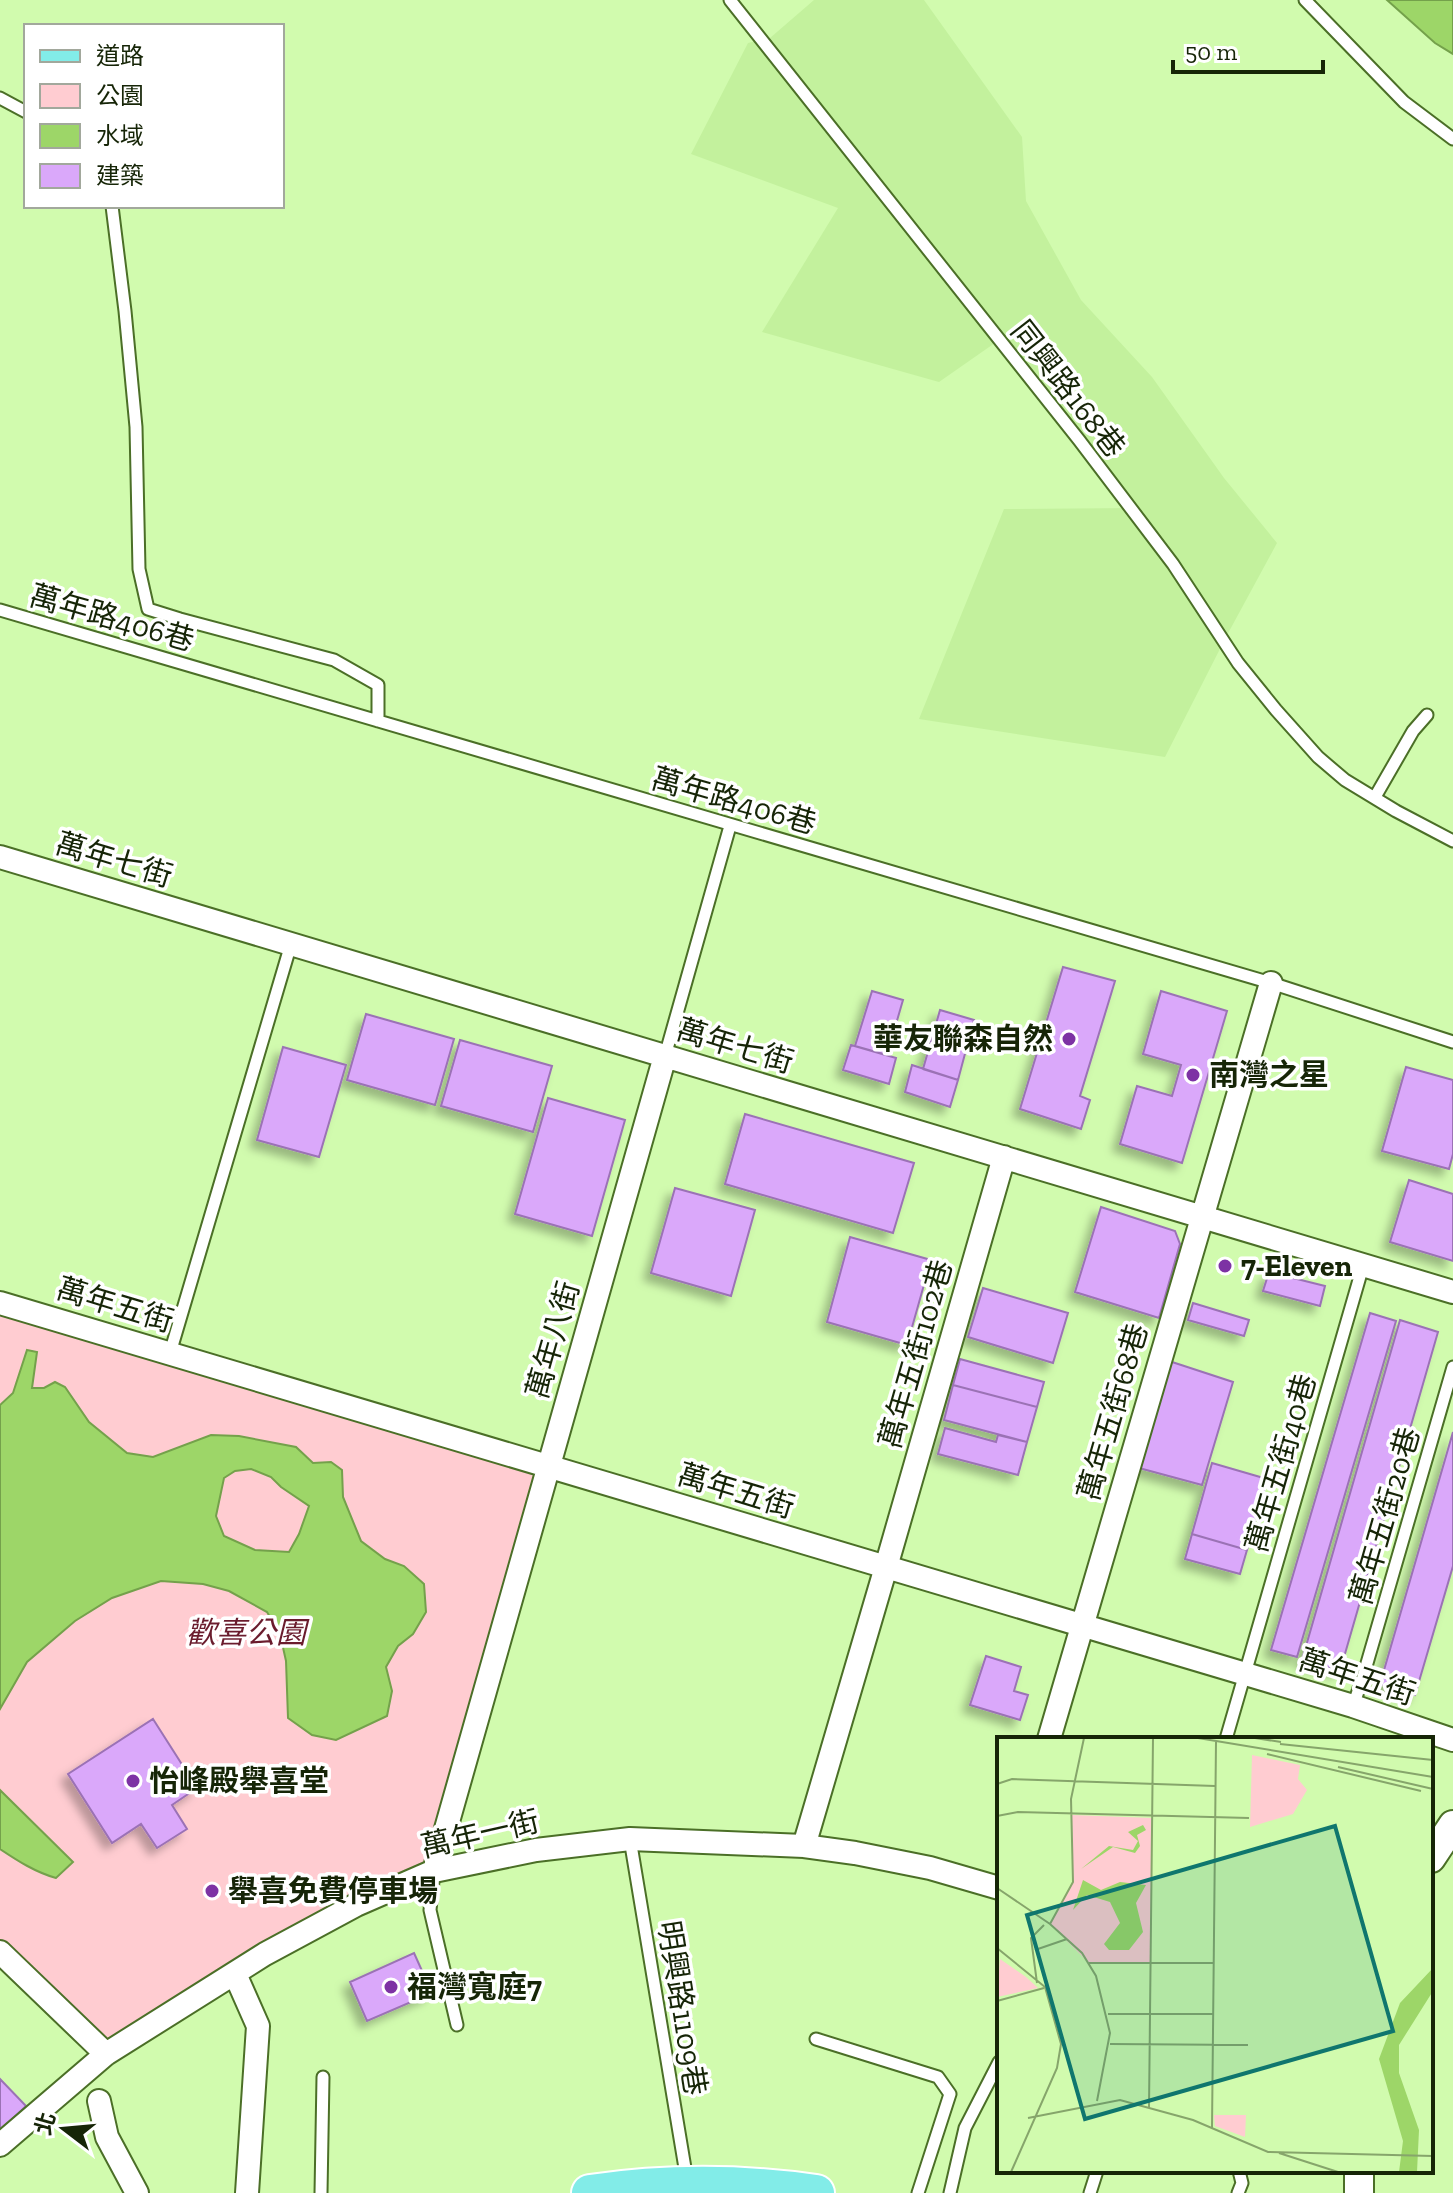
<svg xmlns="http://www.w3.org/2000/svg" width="1453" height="2193" font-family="'Zilla Slab','Noto Sans TC',serif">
<defs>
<filter id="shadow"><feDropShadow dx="-7" dy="7" stdDeviation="4" flood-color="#0004"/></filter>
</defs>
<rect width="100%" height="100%" fill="#d1fbae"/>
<path fill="#c3f19d" d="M814,0H924L1022,137L1026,201L1081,300L1152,377L1224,478L1277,543L1226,637L1165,757L919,719L1004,509L1133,508L1002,338L939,382L762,332L838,208L691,154L748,43L770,38Z"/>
<path fill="#ffccd1" d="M0,1303L548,1466L434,1871L106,2054L0,1952Z"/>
<path fill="#9dd668" stroke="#74a14b" stroke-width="2" fill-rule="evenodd" d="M1387,0H1453V54L1435,43Z
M27,1350L37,1352L32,1388H44L55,1382L65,1387L89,1422L127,1453L153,1457L211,1435L239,1436L296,1447L313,1463L331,1462L342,1470L343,1497L361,1541L385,1559L404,1566L424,1584L426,1612L413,1634L398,1646L386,1667L392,1691L387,1716L336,1740L312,1735L288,1718L286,1661L280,1634L267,1612L229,1591L203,1584L161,1581L112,1598L75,1621L27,1662L0,1709V1405L13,1393ZM251,1469L271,1477L281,1487L309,1506L299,1534L289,1552L255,1550L224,1536L216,1516L224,1478L235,1471Z
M0,1790L73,1862L56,1878C35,1872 18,1861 0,1849Z"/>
<path fill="#daa8fa" stroke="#9b72b5" stroke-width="2" filter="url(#shadow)" d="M1063,967L1115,981L1080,1096L1090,1100L1081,1129L1020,1109Z
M872,991L903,1000L887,1055L855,1046Z
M1161,991L1227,1011L1182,1163L1120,1144L1137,1086L1172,1096L1181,1065L1143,1054Z
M940,1010L974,1020L958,1080L923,1069Z
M366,1014L454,1039L435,1105L347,1080Z
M460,1040L552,1066L533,1132L441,1106Z
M851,1045L896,1058L889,1084L843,1070Z
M283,1047L346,1065L319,1157L257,1140Z
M912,1065L958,1080L950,1107L905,1092Z
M1406,1067L1453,1080V1154L1449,1169L1382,1151Z
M548,1098L625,1120L592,1236L515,1214Z
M745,1114L914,1163L893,1233L725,1184Z
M1409,1180L1453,1194V1261L1390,1242Z
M675,1188L755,1210L731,1296L651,1273Z
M1101,1207L1175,1231L1180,1244L1159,1318L1075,1292Z
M850,1237L931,1260L907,1345L827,1322Z
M1269,1272L1325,1286L1320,1306L1263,1291Z
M983,1288L1068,1313L1053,1363L968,1337Z
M1193,1303L1249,1320L1244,1336L1188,1320Z
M1370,1313L1396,1321L1297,1657L1271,1650Z
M1400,1320L1438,1332L1340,1671L1302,1660Z
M960,1359L1044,1382L1037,1407L953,1385Z
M1169,1361L1233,1382L1202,1485L1139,1468Z
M953,1385L1037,1407L1027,1442L944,1420Z
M945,1428L996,1442L998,1435L1027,1442L1018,1475L938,1454Z
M1453,1432V1566L1415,1695L1380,1684Z
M1212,1463L1267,1479L1247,1550L1192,1534Z
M1192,1534L1247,1550L1240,1574L1185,1559Z
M986,1656L1021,1667L1014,1691L1028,1695L1020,1720L970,1705Z
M153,1719L197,1788L172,1805L187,1829L157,1848L141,1824L112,1843L68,1774Z
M414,1953L432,1993L367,2021L350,1982Z
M0,2079L26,2106L2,2129L0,2127Z"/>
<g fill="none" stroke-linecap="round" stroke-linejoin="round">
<defs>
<path id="service" d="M730,0L1079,440L1173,564L1238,663L1276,710L1318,757L1345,780L1396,811L1453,841
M1305,0L1404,102L1453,139
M0,98L26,112
M112,206L125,311L136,427L139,569L148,609L180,619L334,660L378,685V721
M0,610L1271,983L1453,1042
M1375,797L1413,731L1427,715
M665,1056L730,826
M170,1353L291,944
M1353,1706L1363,1677L1453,1367
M1226,1739L1363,1266
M630,1839L687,2180
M434,1872L430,1910L457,2025
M816,2039L938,2077L950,2094L918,2193
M321,2193L323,2077
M950,2193L965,2128L999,2062
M1090,2193L1097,2171
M1238,2193L1242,2183L1239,2171"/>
<path id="minor" d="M0,857L1453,1292
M0,1303L1353,1706L1453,1740
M1049,1739L1271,983
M804,1846L886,1567L1004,1157
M434,1871L665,1056
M0,1952L106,2054
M235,1974L258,2026L247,2193
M99,2101L107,2137L137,2193
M0,2145L106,2054L265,1954L356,1905L434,1871L536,1850L630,1839L804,1846L855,1853L930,1868L999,1888"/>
<path id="tertiary" d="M1431,1858L1453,1825
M1359,2193V2171"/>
<path id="primary" d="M590,2193C666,2182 740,2182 816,2193"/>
</defs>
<use href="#service" stroke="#4b6f27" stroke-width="15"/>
<use href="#minor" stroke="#4b6f27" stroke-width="26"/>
<use href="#tertiary" stroke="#4b6f27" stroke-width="32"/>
<use href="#primary" stroke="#fff" stroke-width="40"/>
<use href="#service" stroke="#fff" stroke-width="11"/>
<use href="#minor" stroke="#fff" stroke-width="22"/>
<use href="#tertiary" stroke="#fff" stroke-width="28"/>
<use href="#primary" stroke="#82ece8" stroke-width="36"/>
</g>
<g fill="#7d32a4" stroke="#fff" stroke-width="3">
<circle cx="1069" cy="1039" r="8"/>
<circle cx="1193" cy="1075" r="8"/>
<circle cx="1225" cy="1266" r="8"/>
<circle cx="133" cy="1781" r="8"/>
<circle cx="212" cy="1891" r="8"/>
<circle cx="391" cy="1987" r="8"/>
</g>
<g text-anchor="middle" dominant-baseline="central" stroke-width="7" stroke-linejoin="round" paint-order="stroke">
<g font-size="30" fill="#162507" stroke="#fff">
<text transform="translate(1068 389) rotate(52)">同興路168巷</text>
<text transform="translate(112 618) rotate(16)">萬年路406巷</text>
<text transform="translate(734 801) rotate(16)">萬年路406巷</text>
<text transform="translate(114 860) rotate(17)">萬年七街</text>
<text transform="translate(735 1046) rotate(17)">萬年七街</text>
<text transform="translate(115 1305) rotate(17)">萬年五街</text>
<text transform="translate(553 1340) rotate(-74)">萬年八街</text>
<text transform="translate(916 1354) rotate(-74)">萬年五街102巷</text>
<text transform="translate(1113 1412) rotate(-74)">萬年五街68巷</text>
<text transform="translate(1281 1463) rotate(-74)">萬年五街40巷</text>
<text transform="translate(736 1491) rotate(17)">萬年五街</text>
<text transform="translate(1385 1516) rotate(-74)">萬年五街20巷</text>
<text transform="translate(1357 1677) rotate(18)">萬年五街</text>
<text transform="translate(480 1834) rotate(-13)">萬年一街</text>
<text transform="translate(682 2008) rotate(81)">明興路1109巷</text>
</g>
<g font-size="30" font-weight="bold" fill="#162507" stroke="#fff" text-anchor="start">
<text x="1053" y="1039" text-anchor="end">華友聯森自然</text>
<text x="1209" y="1075">南灣之星</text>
<text x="1241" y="1266">7-Eleven</text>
<text x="149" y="1781">怡峰殿舉喜堂</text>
<text x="228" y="1891">舉喜免費停車場</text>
<text x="407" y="1987">福灣寬庭7</text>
</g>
<g font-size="30" font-style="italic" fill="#6a1c2d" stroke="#fff">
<text x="246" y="1633">歡喜公園</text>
</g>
</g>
<g transform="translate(997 1737)">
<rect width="436" height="436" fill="#d1fbae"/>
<path d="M255,18L303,28L301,42L310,53L296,77L253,90ZM75,78L155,81L154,226H92L53,187L76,145ZM3,222L29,240L41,251L0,260ZM217,378H249L248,400L218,389Z" fill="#ffccd1"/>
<path d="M146,88L149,93L140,98L143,109L138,116L116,110L84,132L112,109L136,113L141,104L131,95ZM86,143L104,153L123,145L149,148L139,166L146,195L132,213H112L107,207L123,186L113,165L90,158L76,173ZM436,231V254L402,308V336L422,393L420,435H402L406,404L382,322L403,266Z" fill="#9dd668"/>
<path fill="none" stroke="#86a56b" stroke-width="2" d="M201,1L436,40M258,1L284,5M283,7L436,23M270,17L424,54M341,30L436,52M0,47L15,42L218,49M0,79L21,75L252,81M0,151L53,187L85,216L99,239L113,296L100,364M53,187L76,145L74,62L87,1M0,211L48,250L64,307L60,331L14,435M38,213L70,202M92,226H216M40,246L34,201L47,188M0,264L47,251M111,277H216M113,307L251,308M152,371L156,1M31,381L123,363L196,383L271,415L436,419M215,391L219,5M282,416L341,435"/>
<path fill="#0f766e" fill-opacity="0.15" stroke="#0f766e" stroke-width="4" d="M338,89L396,294L88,382L30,178Z"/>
<rect width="436" height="436" fill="none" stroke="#162507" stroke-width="4"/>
</g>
<rect x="24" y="24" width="260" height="184" fill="#ffffff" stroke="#a2a89c" stroke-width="2"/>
<rect x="40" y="50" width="40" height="12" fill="#82ece8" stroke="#a2a89c" stroke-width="2"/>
<text x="96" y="64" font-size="24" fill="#162507">道路</text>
<rect x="40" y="84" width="40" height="24" fill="#ffccd1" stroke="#a2a89c" stroke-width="2"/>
<text x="96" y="104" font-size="24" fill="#162507">公園</text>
<rect x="40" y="124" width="40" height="24" fill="#9dd668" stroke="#a2a89c" stroke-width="2"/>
<text x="96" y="144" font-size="24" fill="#162507">水域</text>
<rect x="40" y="164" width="40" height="24" fill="#daa8fa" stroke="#a2a89c" stroke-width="2"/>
<text x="96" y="184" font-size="24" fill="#162507">建築</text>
<g transform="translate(64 2129) rotate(286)" stroke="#ffffff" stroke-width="6" paint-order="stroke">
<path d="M0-6L14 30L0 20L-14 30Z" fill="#162507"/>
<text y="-12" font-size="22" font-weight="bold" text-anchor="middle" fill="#162507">北</text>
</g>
<path d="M1173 60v12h150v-12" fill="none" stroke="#162507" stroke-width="4"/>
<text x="1185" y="60" font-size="24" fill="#162507" stroke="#ffffff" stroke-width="6" paint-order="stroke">50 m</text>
</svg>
